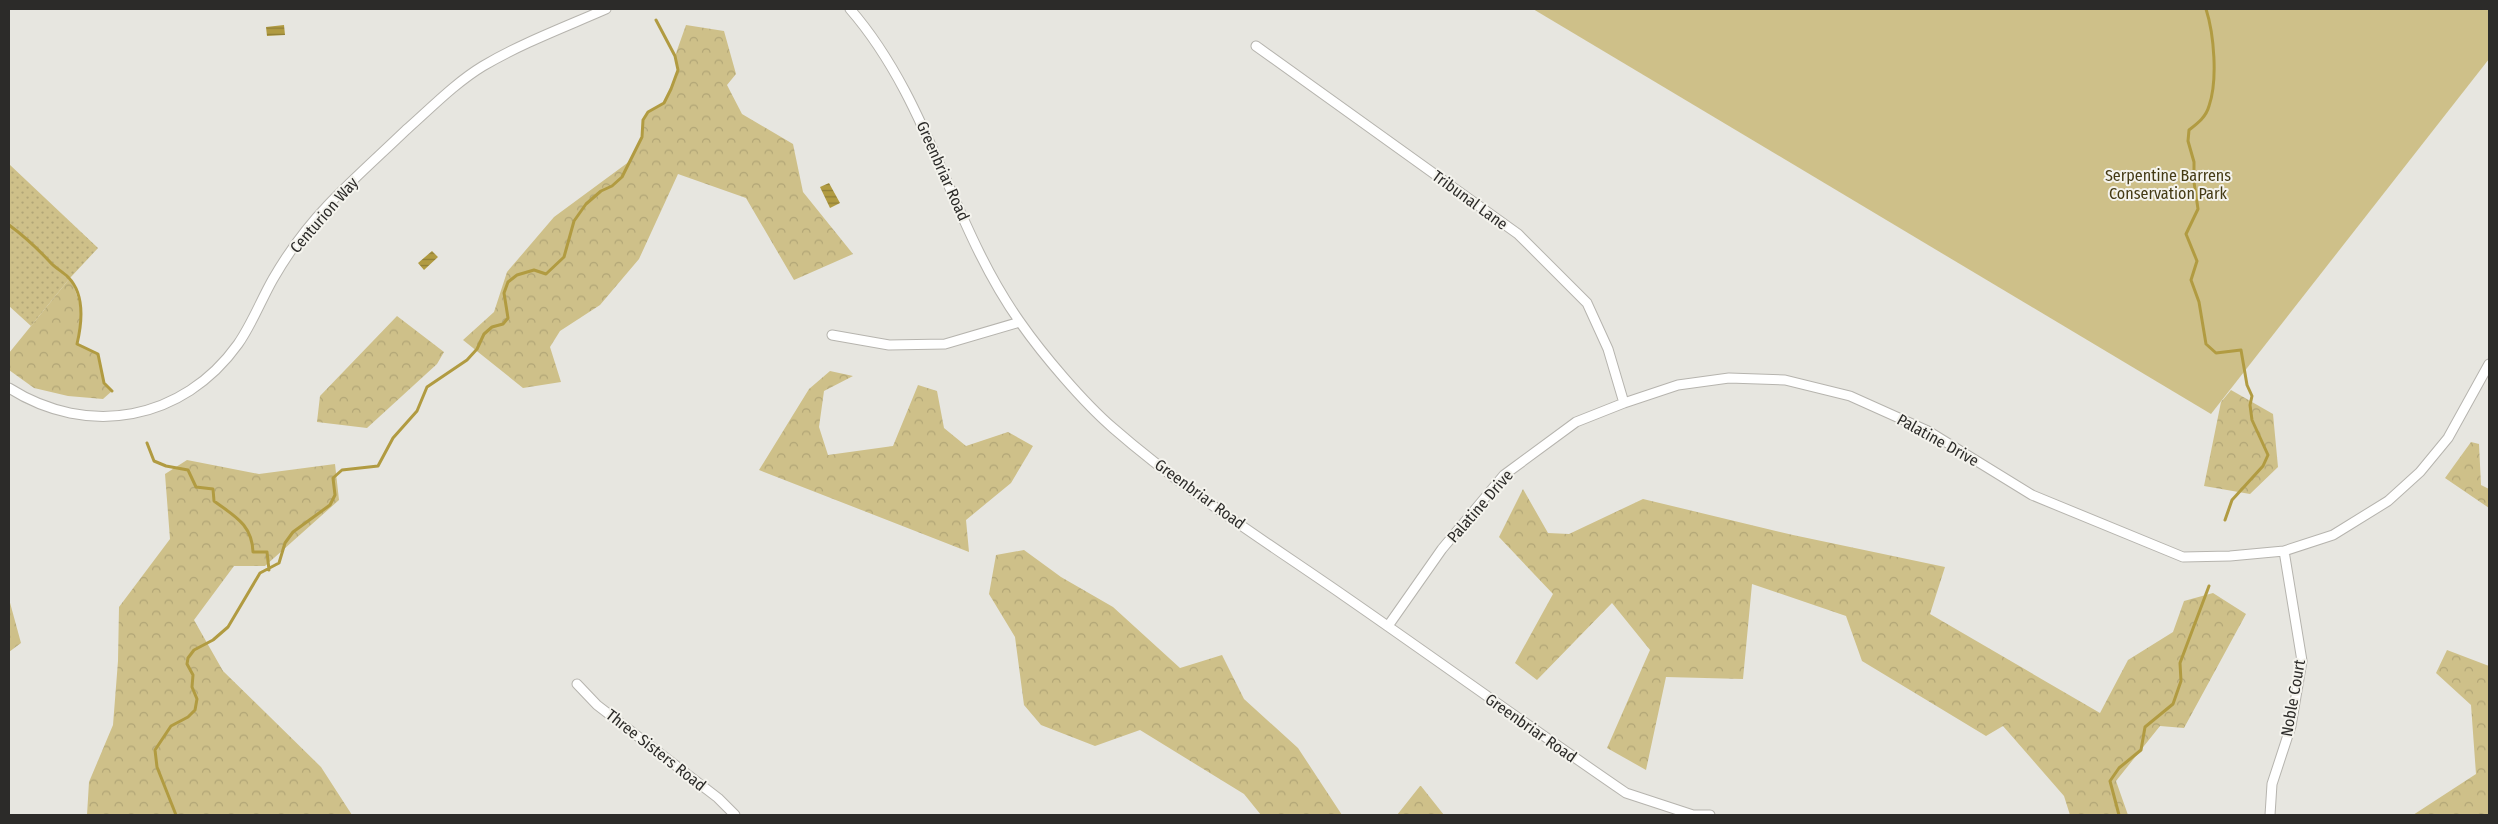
<svg xmlns="http://www.w3.org/2000/svg" width="2498" height="824" font-family="'Fira Sans Condensed',sans-serif">
<defs>
<pattern id="grass-dots" width="8" height="8" patternUnits="userSpaceOnUse" patternTransform="scale(1.25)"><rect width="8" height="8" fill="#cec089"/><path d="M2 2h.1M6 6h.1" fill="none" stroke="#b1a576" stroke-width="1.8" stroke-linecap="round"/></pattern>
<pattern id="forest-crowns" width="20" height="18" patternUnits="userSpaceOnUse" patternTransform="scale(1.25)"><rect width="20" height="18" fill="#cec089"/><path d="M2 6a3 3 0 1 1 6 0M12 15a3 3 0 1 1 6 0" fill="none" stroke="#b1a576"/></pattern>
<pattern id="water-rules" width="6" height="5" patternUnits="userSpaceOnUse" patternTransform="scale(1.25)"><rect width="6" height="5" fill="#b19b41"/><path d="M0 2.5h6" fill="none" stroke="#907f36"/></pattern>
</defs>
<rect width="100%" height="100%" fill="#e7e6e0"/>
<path fill="url(#grass-dots)" d="M9,164L98,248L70,278L31,326L9,306Z"/>
<path fill="url(#forest-crowns)" d="M686,25L724,31L736,74L727,85L742,114L793,144L803,192L853,254L794,280L746,198L678,174L639,259L600,305L560,331L550,347L561,382L523,388L463,340L494,312L507,272L554,217L630,161L642,137L643,120L648,112L664,103L671,89L678,70L675,56Z
M70,278C82,305 83,315 77,344L98,354L104,383L112,391L103,399L68,396L34,388L9,370V353Z
M397,316L444,352L437,364L367,428L317,422L320,396Z
M830,371L853,376L824,391L819,427L828,455L893,446L918,385L937,391L944,428L966,446L1008,432L1033,446L1011,483L966,520L969,552L759,470L809,389Z
M2231,390L2273,414L2278,467L2250,494L2204,486L2221,402Z
M2471,442L2479,444L2481,485L2489,489V508L2445,478Z
M187,460L259,474L335,464L339,500L265,566H234L194,620L223,671L321,767L352,815H87L89,782L113,725L118,661L119,607L170,539L165,474Z
M1523,489L1548,533L1569,534L1643,499L1793,535L1945,567L1930,614L2100,713L2128,660L2173,632L2184,601L2213,593L2246,614L2184,728L2160,726L2116,781L2128,815H2070L2064,796L2003,726L1986,736L1862,661L1846,616L1752,584L1743,679L1666,677L1646,770L1607,748L1650,650L1612,603L1537,680L1515,663L1553,594L1499,537Z
M1024,550L1061,577L1113,607L1180,668L1222,655L1244,699L1298,748L1342,815H1261L1244,794L1140,730L1095,746L1041,725L1024,705L1015,637L989,594L996,555Z
M9,599L21,643L9,652Z
M2447,650L2489,666V815H2413L2476,774L2471,705L2436,673Z
M1420,786H1421L1444,815H1397Z"/>
<path fill="#cec089" d="M1533,9H2489V59L2211,414Z"/>
<path fill="url(#water-rules)" d="M284,25L285,35L267,36L266,27Z
M829,183L840,203L830,208L820,187Z
M432,251L438,257L424,270L418,263Z"/>
<g fill="none" stroke-linecap="round" stroke-linejoin="round">
<path stroke="#b19b41" stroke-width="3" d="M2206,9C2214,34 2218,80 2209,106C2206,117 2198,123 2189,130L2188,141L2194,162V182L2198,209L2186,234L2197,261L2191,280L2199,302L2206,344L2216,353L2241,350L2247,385L2252,396L2250,405L2252,420L2268,455L2263,466L2232,500L2225,520
M9,225C24,236 37,248 50,262C55,268 62,271 68,277C85,294 82,323 77,344L98,354L104,383L112,391
M147,443L154,461L166,466L188,470L196,487L213,489L214,501C234,516 252,524 253,552H267L269,570
M176,815L157,767L155,750L171,726L188,717L195,710L197,699L192,687L193,675L187,664L188,658L194,650L213,640L228,627L260,573L279,563L285,543L293,532L330,505L335,495L333,478L342,470L378,466L393,438L417,411L427,387L467,360L477,349L484,334L492,327L503,324L508,318L504,293L508,282L517,275L534,270L546,274L564,257L574,221L586,204L601,191L612,186L622,177L642,137L643,120L648,112L664,103L671,89L678,70L675,56L656,20
M2119,815L2110,781L2119,768L2141,750L2145,727L2173,704L2181,681L2180,663L2209,586"/>
<defs>
<path id="minor" d="M850,9C930,101 951,225 1020,322C1043,355 1083,402 1113,428C1184,490 1265,541 1343,595C1437,660 1531,728 1626,793L1693,815H1710
M1256,46L1518,234L1587,303L1608,349L1624,403
M832,335L889,345L945,344L1020,322
M9,388C88,438 183,421 238,344C252,324 261,300 273,279C288,253 307,227 328,205C353,179 380,155 406,130C431,108 455,83 483,66C522,43 565,27 606,9
M1388,626L1442,549L1504,475L1576,422L1624,403L1678,385L1729,378L1785,380L1850,396L1928,431L2032,495L2183,557L2230,556L2284,551L2333,535L2388,501L2420,472L2448,438L2489,364
M577,684L597,705L718,798L735,815
M2270,815L2272,784L2291,726L2302,661L2284,551"/>
</defs>
<use href="#minor" stroke="#b6b4ae" stroke-width="11"/>
<use href="#minor" stroke="#fff" stroke-width="9"/>
</g>
<g text-anchor="middle" dominant-baseline="central" stroke-width="4" stroke-linejoin="round" paint-order="stroke">
<g font-size="16" fill="#2c2b29" stroke="#f4f3ed">
<text transform="translate(943 171) rotate(66)">Greenbriar Road</text>
<text transform="translate(1470 200) rotate(36)">Tribunal Lane</text>
<text transform="translate(324 215) rotate(-49)">Centurion Way</text>
<text transform="translate(1938 440) rotate(29)">Palatine Drive</text>
<text transform="translate(1200 494) rotate(36)">Greenbriar Road</text>
<text transform="translate(1480 506) rotate(-49)">Palatine Drive</text>
<text transform="translate(2293 698) rotate(-80)">Noble Court</text>
<text transform="translate(1531 728) rotate(35)">Greenbriar Road</text>
<text transform="translate(656 750) rotate(38)">Three Sisters Road</text>
</g>
<g font-size="16" fill="#443a14" stroke="#f4f3ed">
<text x="2168" y="175">Serpentine Barrens<tspan x="2168" dy="18">Conservation Park</tspan></text>
</g>
</g>
<rect width="2498" height="824" fill="none" stroke="#2c2b29" stroke-width="20"/>
</svg>
